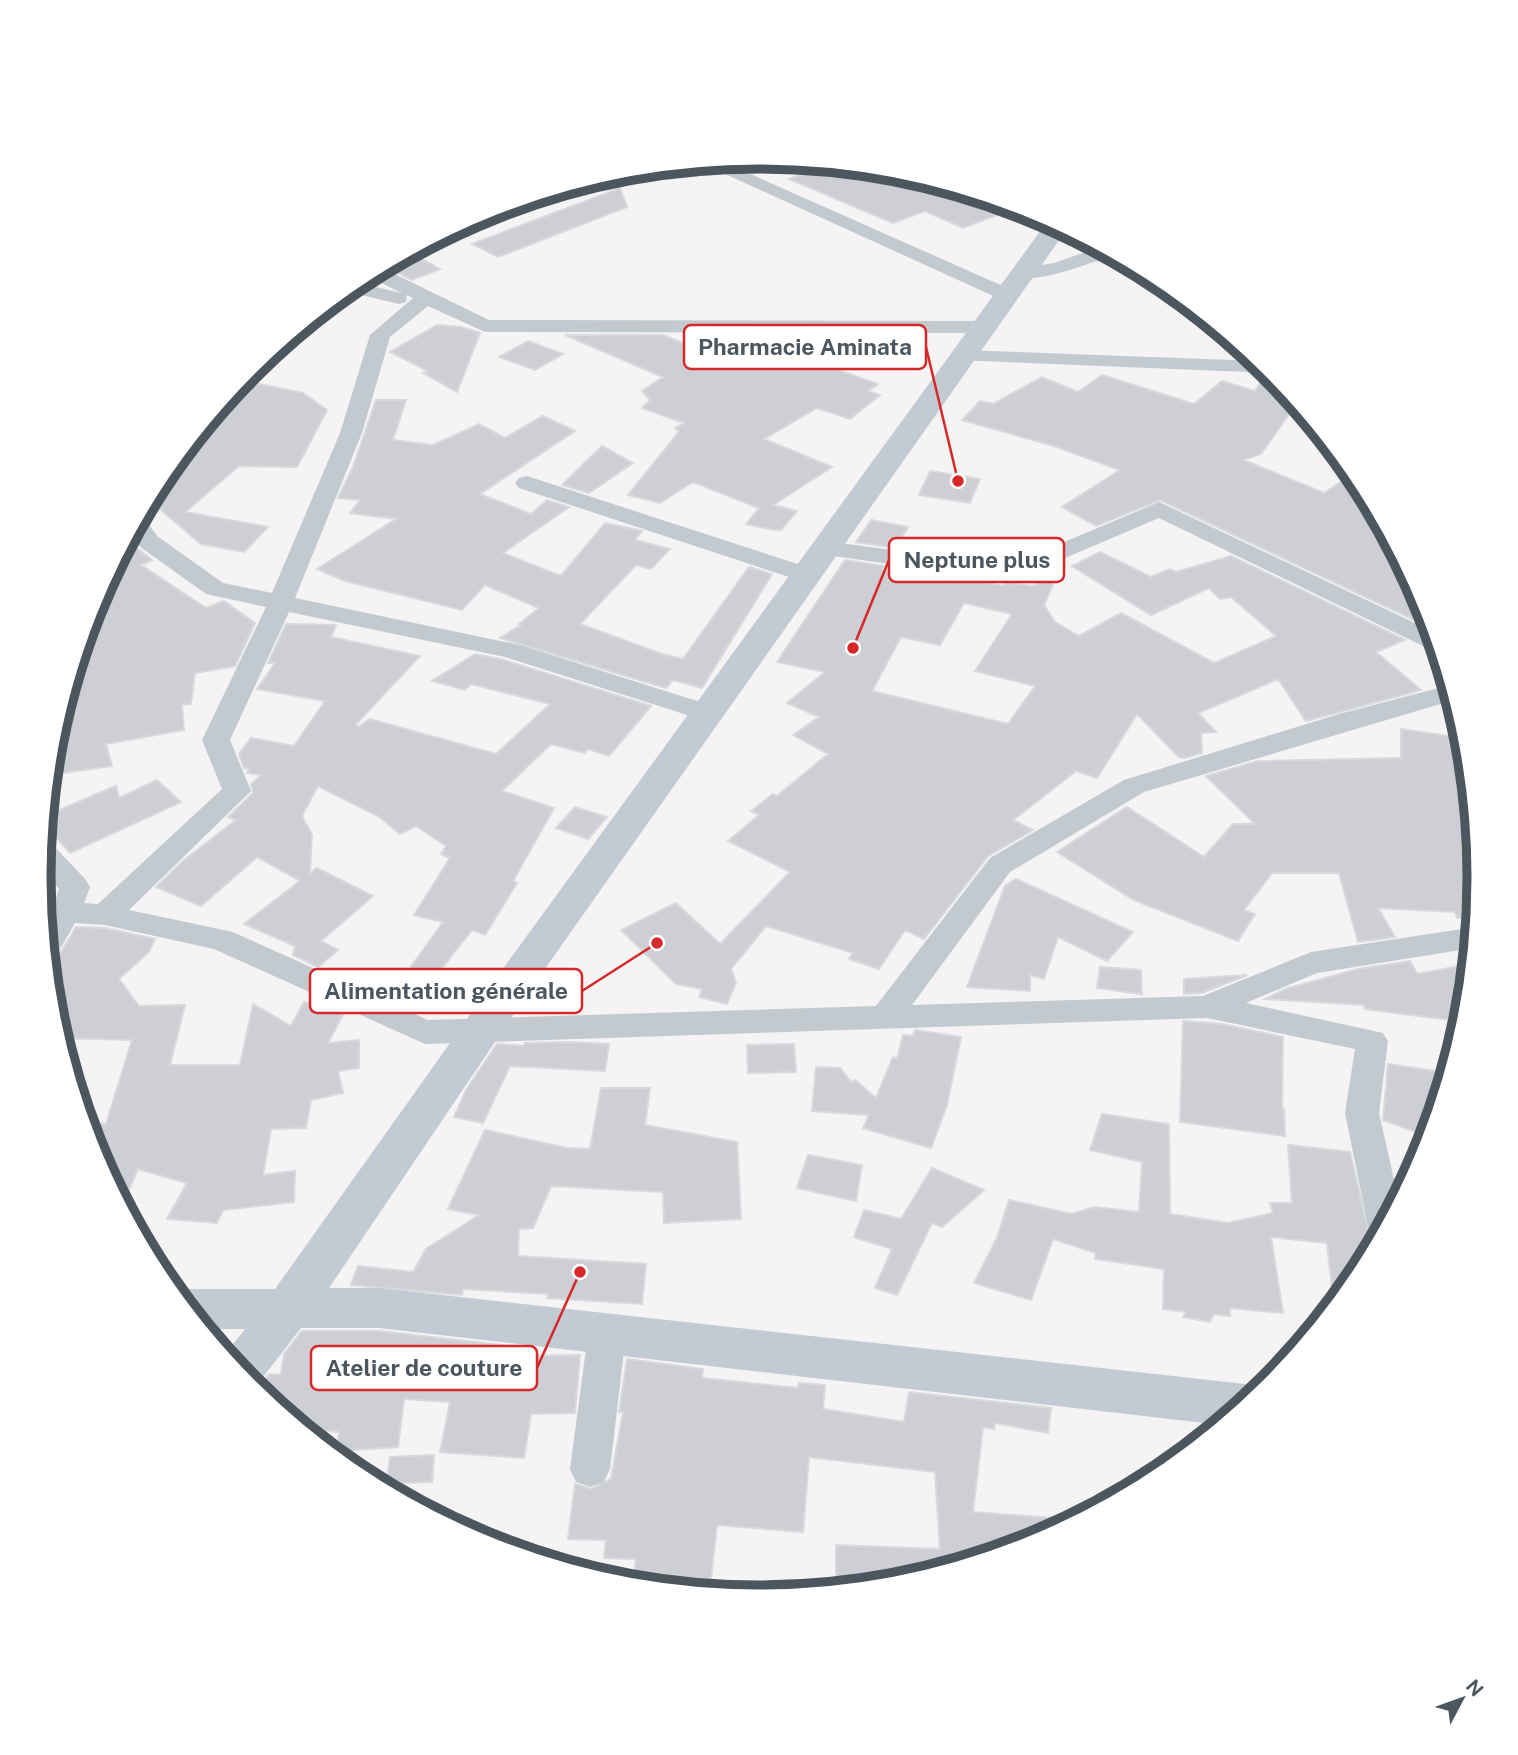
<svg xmlns="http://www.w3.org/2000/svg" width="1518" height="1755" font-family="'Public Sans',sans-serif">
<rect width="100%" height="100%" fill="#f5f3f3"/>
<path fill="#cdcfd4" stroke="#d7d9dd" stroke-width="2" fill-rule="evenodd" d="M828,164L900,171L1018,207L963,228L925,211L893,223L789,179Z
M620,188L627,207L498,257L472,244Z
M409,252L440,269L412,280L383,265Z
M437,325L461,327L480,333L457,392L423,373L428,371L390,352Z
M565,335H663L715,356L718,335H759L758,342L878,384L868,391L880,395L850,419L817,408L764,439L832,467L773,505L797,511L781,530H774L746,524L759,508L693,482L660,503L628,495L679,432L675,428L684,423L642,408L650,400L642,391L663,377Z
M528,341L563,354L535,370L499,357Z
M1102,375L1194,404L1222,381L1255,391L1260,383L1285,388L1297,403L1261,454L1244,460L1324,493L1341,482L1367,493L1425,602L1433,629L1160,500L1096,526L1062,507L1120,470L1054,446L962,420L980,401L993,404L1042,377L1078,392Z
M240,380L303,393L327,410L297,467L239,466L185,512L268,527L244,552L201,544L148,499L160,477Z
M376,400H406L393,440L433,445L479,424L505,438L543,416L575,431L480,494L531,514L547,500L569,507L503,553L561,576L605,523L642,531L635,540L670,549L651,569L636,565L580,624L662,654L683,659L749,567L772,574L702,688L673,680L666,688L500,638L521,625L519,624L539,608L485,585L462,610L345,581L317,569L396,519L350,513L360,500L338,498L353,467Z
M602,446L633,463L589,493L562,485Z
M930,471L980,479L970,503L919,495Z
M871,520L908,527L895,548L856,542Z
M127,540L152,560L141,565L206,608L224,601L255,623L235,666L195,673L191,704L182,705L184,730L106,744L112,766L49,775L54,737L64,736L65,695L93,602Z
M1100,552L1151,577L1170,569L1176,572L1231,556L1405,640L1376,652L1421,690L1306,721L1278,679L1198,713L1216,732L1201,733L1202,753L1185,758L1179,757L1137,714L1097,778L1076,771L1013,820L1033,830L988,856L924,939L905,930L879,969L849,959L853,953L766,926L731,969L736,983L727,1004L699,997L702,989L676,984L621,930L676,903L720,944L790,872L728,841L759,815L751,811L773,794L777,796L828,754L793,735L819,717L787,703L825,672L777,662L845,560L884,566L882,570L949,583L953,576L1003,586L1006,583L1033,586L1058,573L1044,605L1055,622L1079,636L1121,613L1214,663L1276,636L1231,597L1220,599L1209,588L1151,615L1072,566ZM964,603L1012,614L975,671L1035,686L1008,724L872,691L901,637L940,645Z
M286,624L336,625L331,637L420,656L356,724L358,727L370,719L496,754L550,704L471,684L465,690L432,681L475,654L504,660L651,706L609,756L588,749L585,753L551,744L502,791L554,808L513,881L517,883L485,935L472,930L435,977L399,1004L388,999L443,922L414,915L450,858L441,854L446,846L416,826L400,834L378,816L318,786L302,816L312,835L310,873L317,868L373,896L321,941L338,950L318,967L293,955L295,946L244,924L300,881L257,857L201,906L156,887L184,860L236,820L228,817L253,793L251,784L261,775L247,773L249,769L244,768L239,754L251,738L294,746L325,701L257,689L275,663H268Z
M1401,729L1456,737V747L1467,748L1478,859L1472,858L1479,883L1476,918H1457L1455,912L1378,908L1395,937L1358,942L1339,873H1272L1244,910L1255,914L1238,941L1134,900L1057,852L1127,807L1204,857L1233,824H1255L1206,776L1258,761L1401,758Z
M157,780L181,802L70,853L44,824L45,816L116,786L119,798Z
M575,807L607,817L588,839L556,828Z
M1016,879L1133,932L1107,961L1058,937L1044,979L1030,975V991L967,987L1005,886Z
M76,927L105,928L155,939L149,952L119,979L139,1006L185,1005L170,1065H240L253,1004L291,1026L304,1002L345,1011L328,1043L359,1040V1068L338,1071L343,1093L311,1100L306,1128L271,1129L263,1175L295,1171L294,1202L223,1210L217,1223L167,1219L187,1183L138,1169L122,1206L93,1153L84,1122L106,1124L132,1040L58,1038L52,1018L48,974Z
M1410,961L1417,974L1471,964L1465,1022L1365,1009L1364,1005L1265,999L1285,989L1358,969Z
M1100,967L1141,970L1142,994L1097,988Z
M1247,975L1202,993L1184,994V979Z
M1183,1021L1222,1024L1283,1037L1282,1108L1284,1109L1285,1136L1180,1122Z
M915,1030L961,1037L947,1105L931,1148L863,1128L869,1115L812,1111L816,1067L840,1068L851,1082L855,1080L876,1098L893,1057L897,1059L903,1035L913,1036Z
M570,1042L609,1044L605,1071L510,1066L483,1123L454,1117L466,1090L497,1044L524,1046L525,1043Z
M794,1044L796,1072L748,1073L747,1045Z
M1388,1064L1449,1073L1429,1137L1383,1120Z
M601,1088H650L645,1125L737,1142L741,1219L664,1223L663,1192L551,1186L533,1228L519,1229L518,1256L646,1264L642,1304L547,1298L548,1294L463,1289L462,1295L351,1285L358,1266L413,1272L426,1249L479,1215L448,1209L485,1130L567,1148L590,1149Z
M1102,1114L1169,1124L1170,1214L1228,1223L1273,1213L1270,1203H1292L1288,1145L1350,1152L1373,1249L1358,1278L1334,1307L1327,1243L1271,1237L1283,1313L1230,1308V1316L1214,1314L1210,1322L1183,1317L1186,1312L1163,1309L1164,1269L1095,1259L1096,1253L1053,1239L1031,1300L974,1283L997,1238L1009,1200L1072,1214L1094,1207L1139,1212L1142,1162L1090,1150Z
M808,1155L862,1165L856,1201L797,1188Z
M932,1168L984,1190L942,1227L932,1223L897,1295L875,1288L892,1249L854,1237L864,1210L901,1219Z
M302,1331H379L518,1347L517,1356L580,1355L575,1413L531,1414L524,1458L440,1452L450,1402L404,1399L398,1447L337,1451L339,1432L299,1428L255,1392L269,1374L281,1375L284,1354Z
M627,1359L703,1369L702,1378L798,1388L799,1383L825,1385L823,1409L904,1422L909,1392L1051,1408L1048,1433L995,1423L994,1429L983,1427L973,1512L1079,1520L1034,1543L899,1584L836,1590V1545L940,1549L935,1472L809,1457L803,1532L717,1525L710,1587L676,1584V1590L633,1586L636,1559L604,1558L606,1540L568,1539L575,1484L591,1489L611,1479L623,1412H619Z
M434,1455L432,1482L387,1483L390,1457Z"/>
<g fill="none" stroke-linecap="round" stroke-linejoin="round">
<path fill="#c2cad0" fill-rule="evenodd" d="M721,161L1014,291L1017,295L1014,299H1000L701,163Z
M1100,247L1115,255C1096,260 1027,290 1014,273L1017,269L1054,263Z
M380,267L489,320L983,321L993,327L983,333L485,332L428,306L390,337L362,433L295,598L520,645L716,707L719,713L716,719L706,721L505,657L289,612L230,740L251,791L129,910L233,932L428,1020L876,1006L990,858L1124,780L1339,714L1450,685L1454,700L1144,792L1010,872L912,1005L1203,996L1311,952L1475,927L1473,948L1317,973L1246,1003L1383,1033L1388,1041L1379,1113L1399,1202L1379,1238L1373,1236L1368,1226L1345,1113L1355,1049L1207,1018L425,1044L214,949L105,925L75,923L56,956L46,958L41,904L54,903L59,889L40,867L42,841L51,843L86,880L90,887L84,903L98,904L222,789L202,740L266,607L206,594L139,546L131,532L139,516L144,517L157,536L223,583L272,593L340,433L370,335L413,298L407,295L406,302L399,304L344,291L355,282L401,293L366,275Z
M962,350L1260,361L1273,373L955,360L952,356Z
M527,476L816,570L819,575L816,580H798L519,488L515,483L519,478Z
M1159,502L1434,632L1440,651L1429,649L1159,518L1011,581L826,555L817,553L814,548L817,543L826,541L1008,566Z
M607,1318L620,1323L626,1334L610,1469L604,1482L590,1487L576,1482L570,1469L588,1334L594,1323Z"/>
<path fill="#c2cbd4" fill-rule="evenodd" d="M1049,219L1067,229L530,990L329,1288H379L1245,1384L1263,1391L1222,1425L379,1328H301L253,1390L224,1356L245,1329H202L173,1293L185,1289H275L502,970Z"/>
</g>
<path d="M0 0H1518V1755H0ZM51 877a708 708 0 1 1 1416 0a708 708 0 1 1-1416 0Z" fill="#fff" fill-rule="evenodd"/>
<path fill="none" stroke="#4b565f" stroke-width="9" d="M51 877a708 708 0 1 1 1416 0a708 708 0 1 1-1416 0Z"/>
<path fill="none" stroke="#d62828" stroke-width="2.5" d="M958 481L926 347M853 648L889 560M657 943L582 991M580 1272L537 1368"/>
<g fill="#d62828" stroke="#fff" stroke-width="2.5">
<circle cx="958" cy="481" r="7"/>
<circle cx="853" cy="648" r="7"/>
<circle cx="657" cy="943" r="7"/>
<circle cx="580" cy="1272" r="7"/>
</g>
<g fill="#fff" stroke="#d62828" stroke-width="2.5">
<rect x="684" y="325" width="242" height="44" rx="7"/>
<rect x="889" y="538" width="175" height="44" rx="7"/>
<rect x="310" y="969" width="272" height="44" rx="7"/>
<rect x="311" y="1346" width="226" height="44" rx="7"/>
</g>
<g font-size="23" text-anchor="middle" font-weight="bold" fill="#4b565f">
<text x="805" y="355">Pharmacie Aminata</text>
<text x="977" y="568">Neptune plus</text>
<text x="446" y="999">Alimentation générale</text>
<text x="424" y="1376">Atelier de couture</text>
</g>
<g transform="translate(1462 1699) rotate(49)" stroke="#ffffff" stroke-width="5" paint-order="stroke">
<path d="M0-5L12 26L0 18L-12 26Z" fill="#4b565f"/>
<text y="-10" font-size="19" font-weight="bold" text-anchor="middle" fill="#4b565f">N</text>
</g>
</svg>
